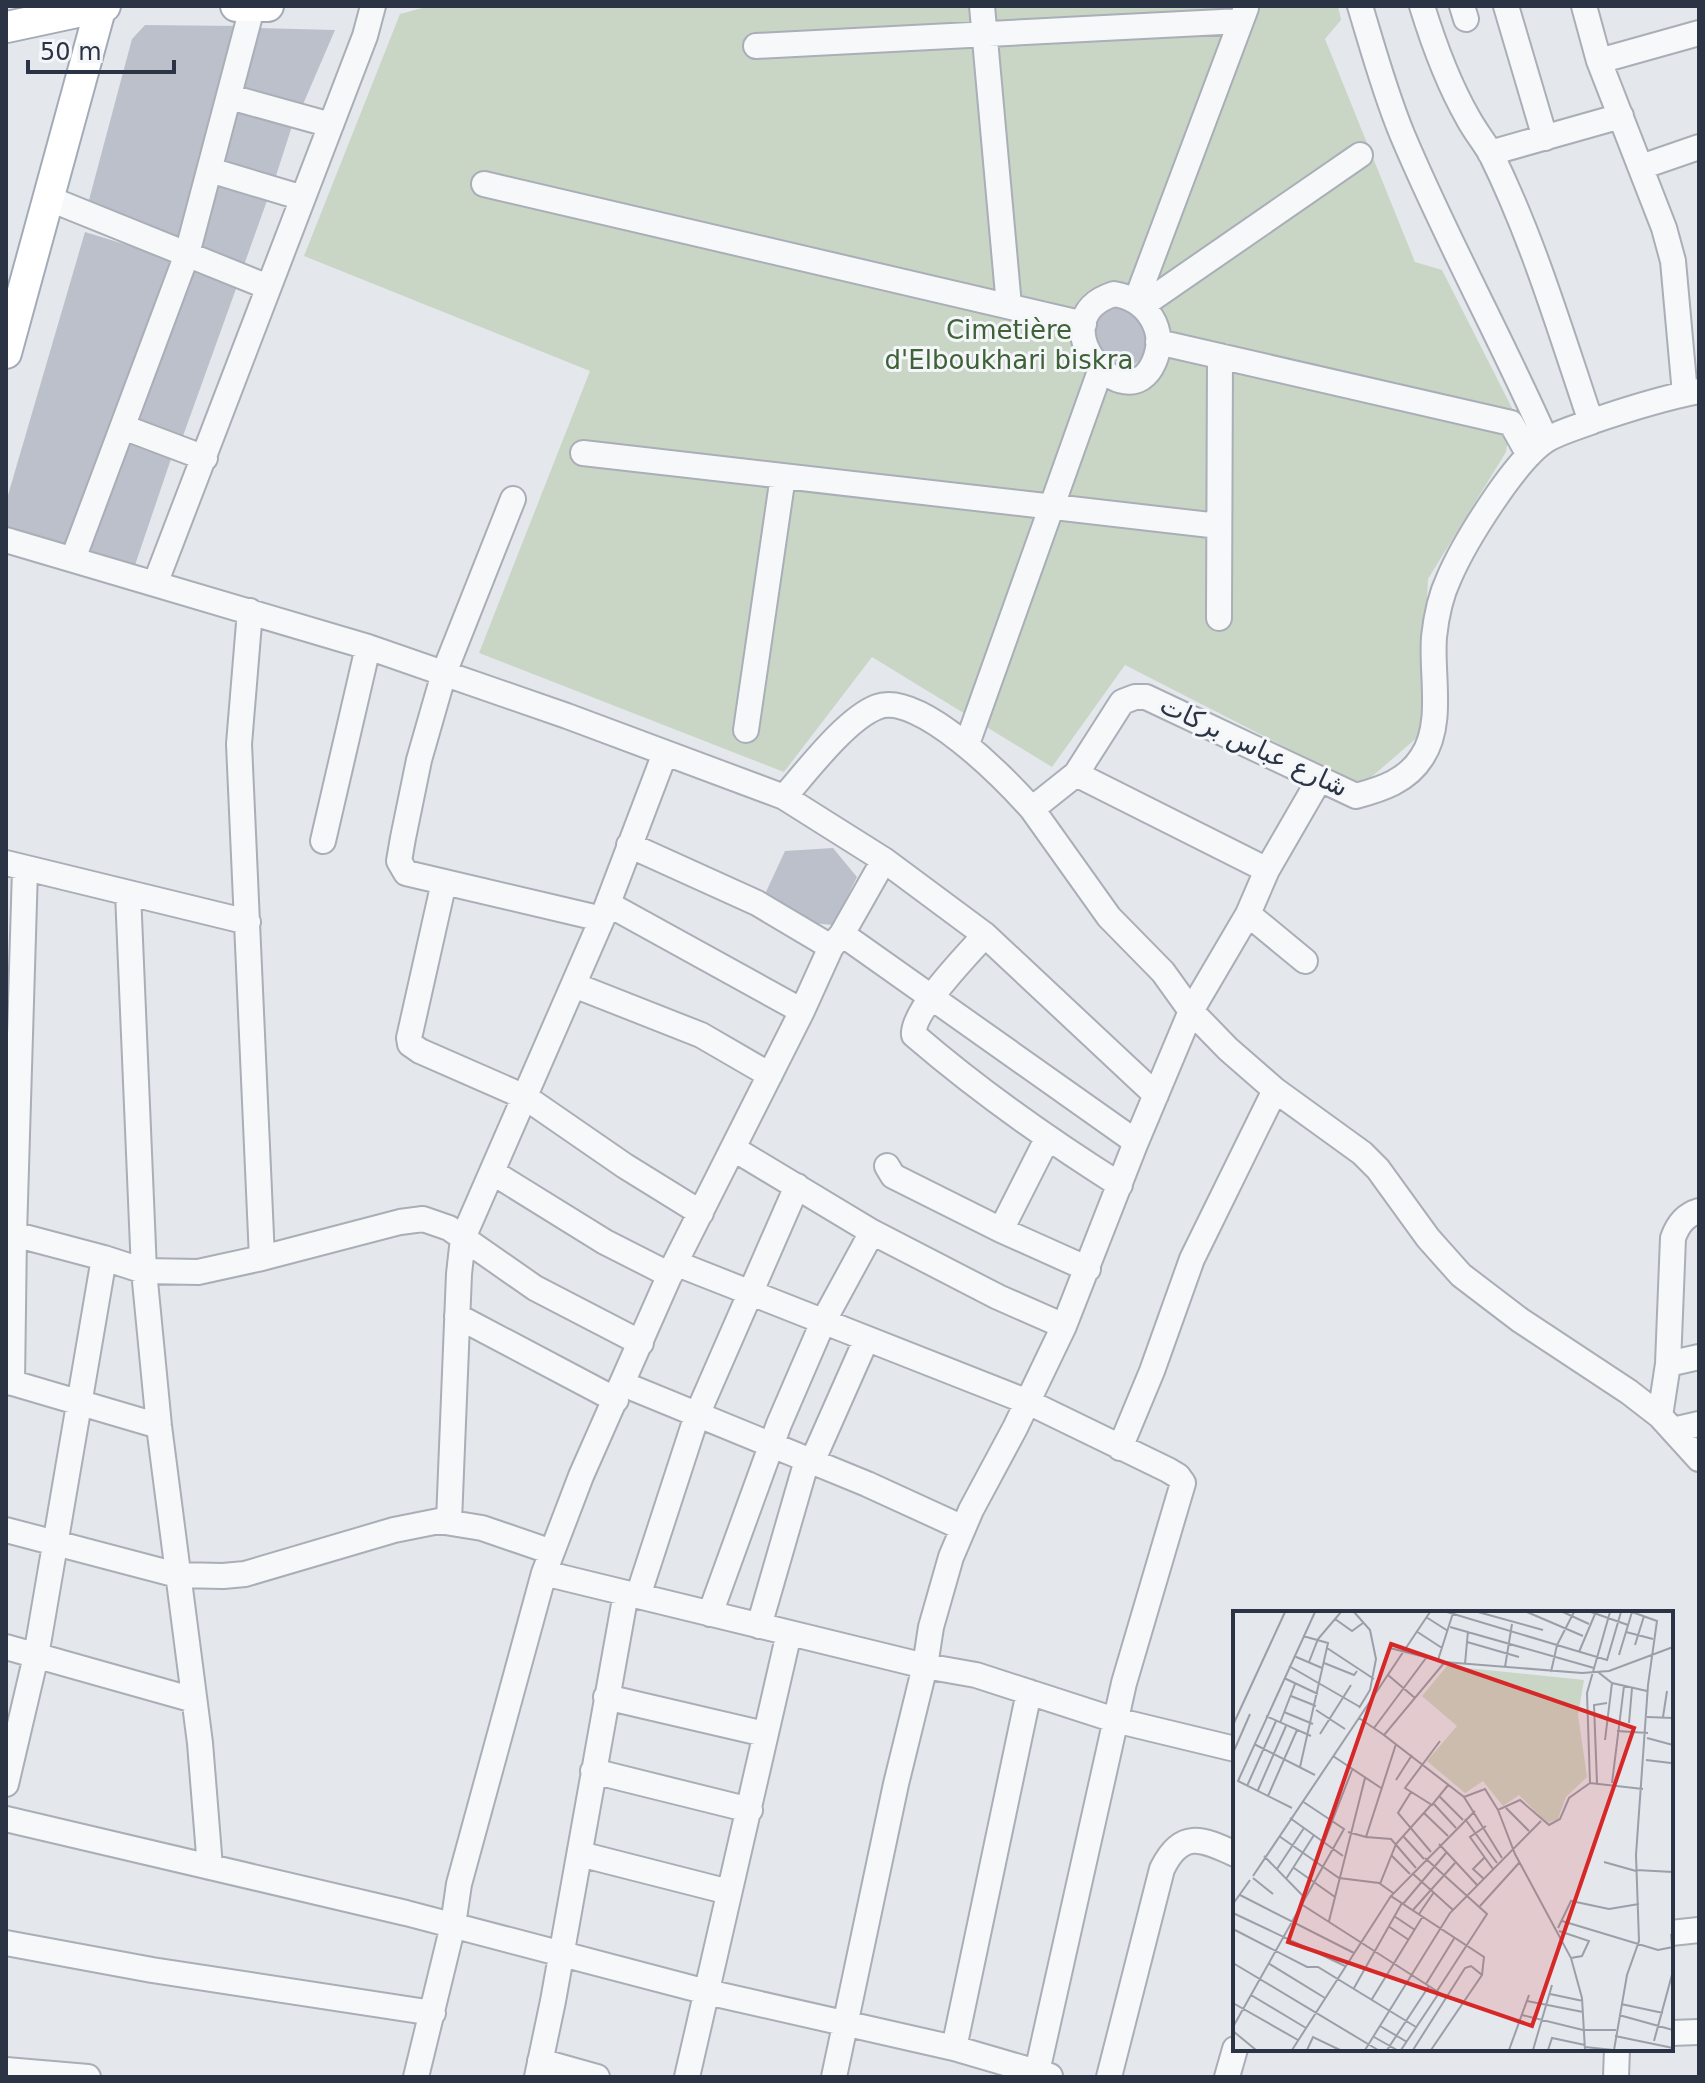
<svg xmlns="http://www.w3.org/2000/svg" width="1705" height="2083" font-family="'DejaVu Sans',Vazirmatn,sans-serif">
<rect width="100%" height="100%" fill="#e4e7ec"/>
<path fill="#c9d6c5" d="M430,6H1338L1341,20L1325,39L1415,262L1442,270L1513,410L1506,452L1428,579L1420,735L1361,786L1125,665L1052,767L872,657L784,772L479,653L590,371L304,256L400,14Z"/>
<path fill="#bbc0ca" d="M145,25L239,26L185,241L89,200L132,39Z
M258,28L335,30L301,109L239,92Z
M237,105L294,120L273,185L218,165Z
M215,180L269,195L244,265L198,246Z
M85,232L176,260L71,550L6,532V502Z
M189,271L237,286L183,436L133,421Z
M1121,305L1142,313L1153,335L1145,359L1120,368L1096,355L1089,335L1097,316Z
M125,438L172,456L133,571L85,556Z
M833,848L857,877L833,925L812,923L765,894L785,851Z"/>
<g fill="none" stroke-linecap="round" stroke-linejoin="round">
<defs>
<path id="minor" d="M373,6L365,36L155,584L368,647L567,716L784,797L884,860L985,935L1156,1095
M982,6L1009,306
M1360,6C1373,49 1385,93 1402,134C1446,239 1500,336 1546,440
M1422,6C1434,45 1448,83 1468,118C1475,131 1484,142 1491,154C1533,239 1561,333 1591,422
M1462,6L1466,19
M1506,6L1545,138
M1584,6L1599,61L1664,228L1673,261L1685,394
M756,46L1241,21
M1599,61L1699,33
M230,97L331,125
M1490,153L1621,116
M1641,167L1699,147
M210,170L303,198
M484,184L1084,324
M50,199L268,287
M1114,294C1147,299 1168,330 1154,362C1127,425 1035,319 1114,294Z
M1136,301L1246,8
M1143,305L1360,155
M1158,342L1511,423L1529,455
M123,427L205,458
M583,453L1219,526
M513,499L444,673L419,760L403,838L399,861L406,873L602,919L665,753
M6,540L155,584
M73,559L187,254L252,8
M1219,618L1220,356
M746,730L783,476
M967,744L1100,371
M1076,774L1267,870
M784,797C807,771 846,719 877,707C919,690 1006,780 1032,809L1076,774L1122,702L1135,697H1146L1356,796C1382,789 1407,781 1422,757C1444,724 1431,674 1434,637C1436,618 1441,595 1449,578C1464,543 1516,458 1548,439C1562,431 1578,427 1593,421C1628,409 1663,398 1699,391
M1032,809L1109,917L1163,972L1191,1011L1228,1049L1275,1090L1362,1153L1378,1169L1428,1238L1461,1275L1520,1320L1629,1392L1660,1416L1699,1459
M323,841L368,647
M629,845L757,903L831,947
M884,860L842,934L831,947L802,1011L675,1263L581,1476L544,1573L925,1666L976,1675L1115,1720L1235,1749
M6,863L248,922
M444,882L409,1038L410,1044L420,1051L525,1097L625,1166L701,1213
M128,893L144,1271L159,1426L200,1743L210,1867
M608,904L802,1011
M1248,914L1305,961
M842,934L1136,1142
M985,935C968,954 911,1012 914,1035C979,1091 1047,1139 1120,1185
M574,985L701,1035L770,1075
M1047,1139L1001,1230L1088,1269
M734,1149L872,1232L998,1297L1064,1326
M887,1166L893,1176L1001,1230
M492,1172L605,1242L670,1275
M6,1232L104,1258L36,1656L6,1784
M104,1258L144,1271L198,1272L262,1258L239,744L250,611
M262,1258L400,1222L423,1219L449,1228L535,1288L641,1343
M675,1263L1028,1402L1168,1470L1178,1476L1183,1483L1124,1683L1037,2072
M457,1316L616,1400
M1668,1364L1699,1357
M6,1381L159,1426
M12,1383L14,1234L25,869
M623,1384L867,1484L963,1528
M1660,1416L1668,1364L1673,1238C1678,1224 1685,1215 1699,1211
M1673,1430L1699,1424
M1120,1448L1152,1371L1192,1259L1275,1090
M812,1462L866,1340
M449,1521L459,1274L463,1238L602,919
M6,1530L177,1575L223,1576L245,1574L394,1530L439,1521L482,1528L552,1552
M638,1596L697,1415L797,1186
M710,1614L779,1424L823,1322L872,1232
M759,1626L807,1460
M6,1647L194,1700
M606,1697L765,1734
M593,1771L750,1810
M6,1819L406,1913L707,1992L954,2048L1050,2076
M580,1854L729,1892
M1671,1933L1699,1930
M6,1943L152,1970L433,2013
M1671,2033L1699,2032
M954,2048L1029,1692
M540,2061L597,2077
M6,2070L88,2077
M416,2077L453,1925L459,1884L544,1573
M537,2077L553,2001L626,1593
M687,2077L789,1633
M834,2077L896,1784L925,1666L931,1627L951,1557L971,1510L1015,1428L1064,1326L1136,1142L1191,1011L1248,914L1267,870L1319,780
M1109,2077L1162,1869C1181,1830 1201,1838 1235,1854
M1227,2077L1235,2049
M1616,2077L1617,2049"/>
<path id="major" d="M236,6H268
M7,27L105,6
M6,353L101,6"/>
</defs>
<use href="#minor" stroke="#a9aeb7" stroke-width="28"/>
<use href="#major" stroke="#a3abb8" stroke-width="34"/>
<use href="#minor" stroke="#f7f8fa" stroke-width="24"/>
<use href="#major" stroke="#fff" stroke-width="30"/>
</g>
<g text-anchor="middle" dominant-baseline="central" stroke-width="6" stroke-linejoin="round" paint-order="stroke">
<g font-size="26" fill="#3f6138" stroke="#f4f6f9">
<text x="1009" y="330">Cimetière<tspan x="1009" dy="30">d'Elboukhari biskra</tspan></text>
</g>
<g font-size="26" fill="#2b3445" stroke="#f4f6f9">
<text transform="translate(1254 746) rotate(25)">شارع عباس بركات</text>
</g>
</g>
<g transform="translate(1233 1611)">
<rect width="440" height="440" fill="#e4e7ec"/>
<path d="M214,55L351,69L345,104L354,166L333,186L325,208L314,212L286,184L270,195L250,170L232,182L194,150L224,115L189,85Z" fill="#c9d6c5"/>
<path fill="none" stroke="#9a9fa9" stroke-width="2" d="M121,1L137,19L143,48L137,79L126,97M214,1L374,49L388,1M245,1L310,19M294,1L350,25M330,1L356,13M358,1L395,14M193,6L215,20M102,8L119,20L130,12M217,16L361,57M183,20L209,37M393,21L420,28M234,31L286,46M402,34L411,5M94,37L141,68M157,37L211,51L349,62L376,60L440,36M346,41L362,3M386,44L399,1M61,45L89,57M205,49L220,2M76,51L85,28L108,1M91,52L121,64L124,60M211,52L151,124L231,186L269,247M232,53L235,20M56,55L127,96M272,56L279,13M318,61L324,34L341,1M365,61L379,72L414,80M155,64L182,87M51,67L85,83M58,85L83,95M83,99L112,118M51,101L80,113M33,105L78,125M414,106L440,107M430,106L434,80M126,107L151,124M47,112L62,73M396,112L399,77M0,114L52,1M141,117L193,47M384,120L415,122M87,123L118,74M414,127L440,134M372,129L379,72M207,130L172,177L199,194L216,173M21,133L82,164M0,142L17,103M100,145L148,177M413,149L438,152M67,156L95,32L70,25M163,169L179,144M357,172L354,82L377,1M364,172L361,94L374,92M379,172L391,75M14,175L43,110M25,179L53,115M178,181L165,202L198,241M35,185L64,119M206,185L230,209M231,186L252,178L265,199L287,189L316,214L327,208L336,187L357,172L410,178M200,192L223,217M59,197L5,170L82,1M273,197L296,220M265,199L282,243L338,347L349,387L352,439M242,200L158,285L251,346L249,364M191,202L215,225M57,207L110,245M232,208L264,252M253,215L237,226L260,258M115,221L133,226L163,133M46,225L106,267L146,272L160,282M170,225L191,248M133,226L158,228L183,257M91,231L119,159M206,233L245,275M158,244L177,263M31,245L72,287M192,247L254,303L204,380M371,251L403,260M61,257L102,286M44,258L71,217M403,259L440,261M179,262L220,299M20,265L197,1M20,267L40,283M53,268L81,224M251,268L240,258L251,247M147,273L163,233L198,194M7,284L121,342M0,293L17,269M68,293L213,386M170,293L213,242M247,295L286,252M180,299L222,252M0,302L112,355M186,303L201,281M161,305L182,319M96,310L132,167M329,310L425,339L440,336M155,315L176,329M325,317L338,290L376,298L406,293M0,318L74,356H85L183,416M326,320L356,330L349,345L338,347M438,323L440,347M0,352L145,439M35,352L92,387M193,373L222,326M121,377L169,292M317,383L350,390M18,384L73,417M139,388L190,305M294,390L350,401M0,392L65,429M388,393L430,402M289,404L350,419H383M386,404L440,419M147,415L174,431M0,416L111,218L69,190M0,420L23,439M382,425L440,437M141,426L164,439M421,430L440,360M352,436L380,439M59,439L158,285M74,439L80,426L107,439M132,439L217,302L308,210M154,439L196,375M168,439L206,382M180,439L232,357L238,355L249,364L198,439M276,439L296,384M300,439L319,374M315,439L319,427L352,434M381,439L394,364L406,330L403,244L415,74L424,10L399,1"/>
<path fill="#d62828" fill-opacity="0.15" stroke="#d62828" stroke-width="4" d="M158,33L401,117L299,415L55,331Z"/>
<rect width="440" height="440" fill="none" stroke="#2b3445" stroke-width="4"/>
</g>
<rect width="1705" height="2083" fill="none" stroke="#2b3445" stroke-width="16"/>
<path d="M28 60v12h146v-12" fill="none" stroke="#2b3445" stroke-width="4"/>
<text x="40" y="60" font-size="24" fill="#2b3445" stroke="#f4f6f9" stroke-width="6" paint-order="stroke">50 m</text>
</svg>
